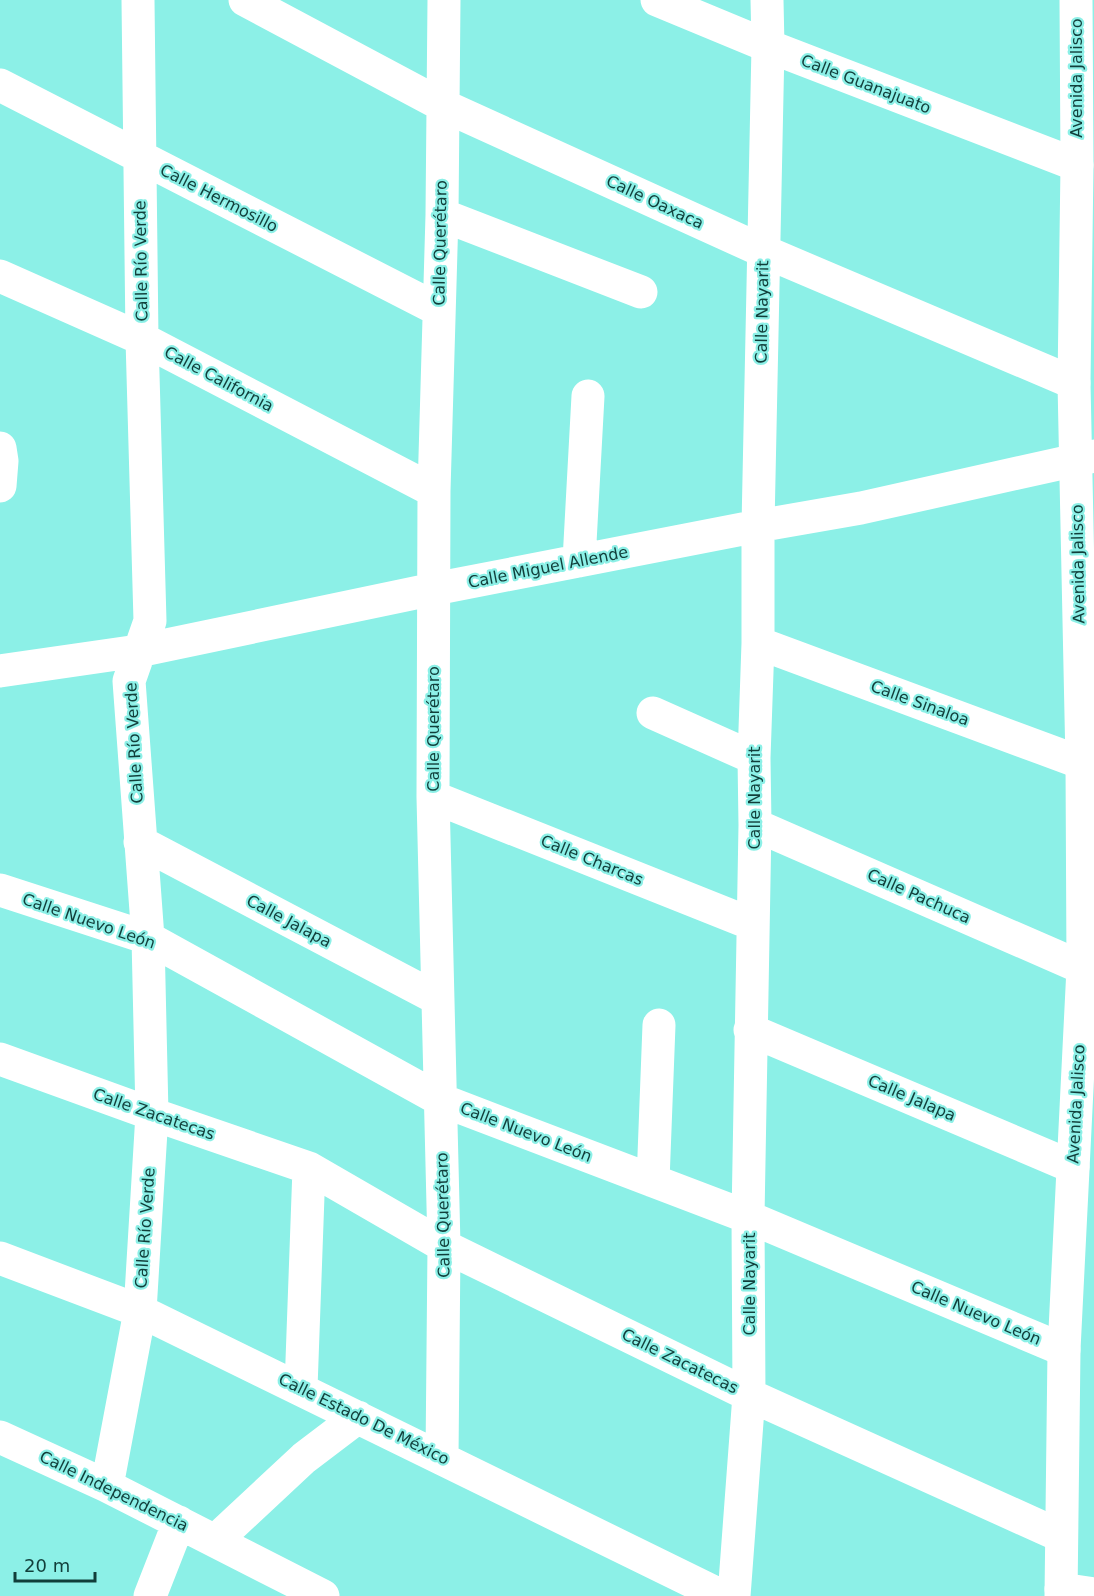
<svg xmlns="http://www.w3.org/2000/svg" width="1094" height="1596" font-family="'DejaVu Sans',sans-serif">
<rect width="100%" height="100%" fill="#8cf0e7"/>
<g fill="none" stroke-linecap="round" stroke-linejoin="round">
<path stroke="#fff" stroke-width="33" d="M245,0L442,105L763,251L1074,383
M657,0L768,46L1077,165
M0,85L439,310
M442,215L641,292
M0,276L142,339L434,491
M0,448L2,461L0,486
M579,561L588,396
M758,643L1082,763L1094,772
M0,671L138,651L434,589L758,526L861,508L1094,456
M653,713L754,758
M433,797L752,924
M755,825L1083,968L1094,971
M140,842L438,999
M0,890L148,938L441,1100L748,1217L1064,1350
M750,1030L1073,1167
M0,1059L152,1114L309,1168L444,1246L749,1395L1061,1536
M653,1181L659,1025
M0,1258L140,1311L722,1596
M301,1388L309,1168
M0,1437L107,1486L323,1596
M442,1458L444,1246L433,797L434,491L442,215L444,0
M107,1486L140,1311L152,1114L148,938L129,681L150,621L142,339L138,0
M215,1541L304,1458L358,1417
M1061,1589L1094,1594
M150,1596L179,1522
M734,1596L749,1395L748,1217L755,825L754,758L758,643V526L768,46L767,0"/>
<path stroke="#fff" stroke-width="33" d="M1061,1596L1064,1350L1083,968L1082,763L1074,383L1077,165L1076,0"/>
</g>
<g text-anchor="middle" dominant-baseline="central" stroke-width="4.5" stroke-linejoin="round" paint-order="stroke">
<g font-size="16" fill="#113e3a" stroke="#8cf0e7">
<text transform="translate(1076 78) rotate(-90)">Avenida Jalisco</text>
<text transform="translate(866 84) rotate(21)">Calle Guanajuato</text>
<text transform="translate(219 198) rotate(27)">Calle Hermosillo</text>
<text transform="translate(655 202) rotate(25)">Calle Oaxaca</text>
<text transform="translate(440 243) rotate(-89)">Calle Querétaro</text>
<text transform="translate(141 261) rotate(-91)">Calle Río Verde</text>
<text transform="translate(762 312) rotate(-89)">Calle Nayarit</text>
<text transform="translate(219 379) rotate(28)">Calle California</text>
<text transform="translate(1078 564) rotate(-91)">Avenida Jalisco</text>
<text transform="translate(548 567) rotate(-11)">Calle Miguel Allende</text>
<text transform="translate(920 703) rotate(20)">Calle Sinaloa</text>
<text transform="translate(433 729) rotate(-90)">Calle Querétaro</text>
<text transform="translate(134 743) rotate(-93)">Calle Río Verde</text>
<text transform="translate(754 798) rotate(-90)">Calle Nayarit</text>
<text transform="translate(592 860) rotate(22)">Calle Charcas</text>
<text transform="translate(919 896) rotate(24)">Calle Pachuca</text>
<text transform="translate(89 921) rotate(19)">Calle Nuevo León</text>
<text transform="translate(289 921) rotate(28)">Calle Jalapa</text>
<text transform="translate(912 1098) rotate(23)">Calle Jalapa</text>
<text transform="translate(1076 1104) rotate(-87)">Avenida Jalisco</text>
<text transform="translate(154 1114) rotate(19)">Calle Zacatecas</text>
<text transform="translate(526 1132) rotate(21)">Calle Nuevo León</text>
<text transform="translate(443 1215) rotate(-91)">Calle Querétaro</text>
<text transform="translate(145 1228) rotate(-86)">Calle Río Verde</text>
<text transform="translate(749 1284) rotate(-90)">Calle Nayarit</text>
<text transform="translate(976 1313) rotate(23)">Calle Nuevo León</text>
<text transform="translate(680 1361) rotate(26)">Calle Zacatecas</text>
<text transform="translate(364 1419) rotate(26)">Calle Estado De México</text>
<text transform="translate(114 1491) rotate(26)">Calle Independencia</text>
</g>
</g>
<path d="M15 1572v9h80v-9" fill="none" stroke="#113e3a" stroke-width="3"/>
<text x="24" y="1572" font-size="18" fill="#113e3a" stroke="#8cf0e7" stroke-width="4.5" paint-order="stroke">20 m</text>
</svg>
